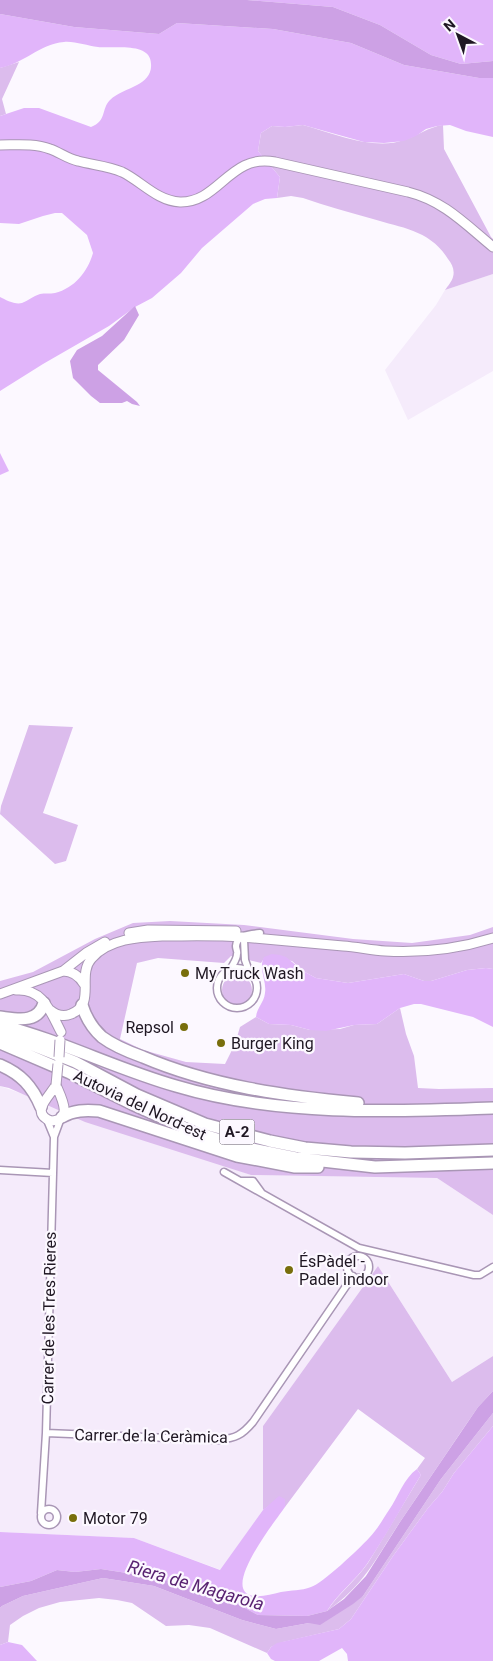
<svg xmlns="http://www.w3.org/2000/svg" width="493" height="1661" font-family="Roboto,sans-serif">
<rect width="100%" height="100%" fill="#fcf8ff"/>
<path fill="#f5ebfb" d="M493,274V371L408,420L385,370L436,305L445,290Z
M0,1086L251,1175L437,1178L493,1215V1356L452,1382L378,1266L263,1426V1510L221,1570L134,1538L0,1532Z"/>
<path fill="#dcbced" d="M19,62L2,99L6,114L0,116V68Z
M303,125C332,133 374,151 404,140C418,136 428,127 443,125L444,149L491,237L493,239V274L445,290C448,286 452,281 453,277C455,270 452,264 448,259C430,230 402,228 373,219C349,212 326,206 303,198L291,196L277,198L280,177L258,151L261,133L272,126L285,127Z
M29,725L73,727L43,813L78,825L66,861L55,864L0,814L1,806Z
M170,921L244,925L353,939L412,943L470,935L493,927V969L486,968L467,970L431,981H424L404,974L348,983L316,978L303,971L292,961L265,957L261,963L231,956L224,963L158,958L137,963L120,1039L143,1050L186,1062L225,1064L235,1044L240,1027L256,1017L269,1024L291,1025L310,1030L340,1029L354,1025L377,1024L400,1008L406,1034L414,1056L418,1088L439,1089L493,1088V1215L437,1178L251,1175L85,1122L9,1088L0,1086V981L33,972L95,939L133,923Z
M222 990a15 15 0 1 1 30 0a15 15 0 1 1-30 0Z
M378,1266L452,1382L493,1356V1391L478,1407C452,1445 427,1482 402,1519C377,1556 365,1585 327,1611C339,1593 356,1580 368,1563C386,1534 403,1504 421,1475L417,1469L425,1458L358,1409L285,1507V1499L269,1506L263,1510V1426Z
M493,1413V1426L454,1473L442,1492L428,1508L393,1556L351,1619L339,1629L283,1642L271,1647L267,1653L210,1628L189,1625L166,1626L132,1603L117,1600L99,1598L60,1602L39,1608L23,1616L10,1625L8,1642L0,1645V1608L2,1606L23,1596L103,1578L154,1586L242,1620L276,1629L309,1623L363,1596L441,1479Z"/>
<path fill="#e1b5fa" d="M247,0H493V61L461,64L431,55L380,25L333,7Z
M0,14L74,27L159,34L177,23L273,29L351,43L404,65L479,78H493V137L466,131L450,125L437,126L426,129L416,136L404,141L384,143L364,142L303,125L285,127L272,126L261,133L258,151L280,177L277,198L265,199L253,204L202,248L181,273L152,298L135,307L109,326L43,364L0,391V297C6,300 15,305 22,303C28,301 33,296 40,294C45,293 50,294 55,293C75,288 88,271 93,253L87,235L62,213H55L43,216L19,224L0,223V116L24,108H39L91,127C107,121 101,109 110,100C117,93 128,90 137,85C145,81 152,74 151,64C151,41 112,49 98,47C87,46 75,41 64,42C40,44 23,64 0,68Z
M0,453L9,471L0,475Z
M272,954L280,955L286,957L303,971L316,978L348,983L404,974L424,981H431L467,970L486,968L493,969V1027L473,1017L421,1004H414L400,1008L377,1024L354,1025L326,1031L310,1030L291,1025L269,1024L256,1017C257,1007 264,1003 265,993C267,981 258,969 264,957Z
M493,1426V1661H348L347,1654L342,1648L319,1661H275L271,1659L267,1653L271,1647L277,1643L339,1629L351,1619L393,1556L428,1508L442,1492L454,1473Z
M417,1469L421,1475C403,1504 386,1536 367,1564C355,1581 338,1593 327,1611L307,1616L258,1615L225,1598L159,1578L101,1569L75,1572L57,1570L31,1581L0,1587V1532L134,1538L220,1570L263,1510L279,1496L285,1499V1507C277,1519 218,1592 254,1596C263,1597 272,1594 281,1592C291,1590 301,1591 311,1587C322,1584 360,1548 369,1538C377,1530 383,1519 389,1510C398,1497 404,1478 417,1469Z
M8,1642L22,1645L37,1661H0V1645Z"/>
<path fill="#cda1e5" d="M0,0H247L333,7L380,25L431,55L461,64L493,61V78H479L404,65L351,43L273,29L177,23L159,34L74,27L0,14Z
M135,306L139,315L124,340L98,365V370L137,402L140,406L132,404L127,401L122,403H100L91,396L73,378L70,361L77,350L102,336Z
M493,1391V1413L441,1479L363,1596L353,1604L320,1625L309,1623L276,1629L242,1620L154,1586L103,1578L23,1596L2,1606L0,1608V1587L31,1581L57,1570L75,1572L101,1569L159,1578L226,1598L258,1615L307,1616L327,1611L344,1599L366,1576L400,1522L478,1407Z"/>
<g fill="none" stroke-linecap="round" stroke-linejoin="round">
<defs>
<path id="minor" d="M239,936L244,940L245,960L250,974
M217 988a20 20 0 1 1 40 0a20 20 0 1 1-40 0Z
M230,970C232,965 237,960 237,954C238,952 236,949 236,946C237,934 251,934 260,933
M47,1120L54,1137
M0,1170L53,1173
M224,1172L359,1248L474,1275H480L493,1267
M241,1181H253L261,1192
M347 1267a11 11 0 1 1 22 0a11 11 0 1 1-22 0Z
M46,1433L219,1440C236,1438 242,1435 253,1422L353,1276
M41 1517a8 8 0 1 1 16 0a8 8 0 1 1-16 0Z
M41,1513L46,1433L54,1137L61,1118"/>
<path id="secondary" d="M0,145C16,145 34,143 50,149C59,152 68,159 78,161C93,165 108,166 122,172C141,181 157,201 180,202C219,203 230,153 275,162L408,192C444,201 465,224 493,247
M129,933L148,930L236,931
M63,971L86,953L105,942
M16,990C43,988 50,1011 61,1032
M0,994L63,971C73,971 79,976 84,984
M50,1010C56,1015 64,1017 71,1014C97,1004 76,975 92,958C109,939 138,937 162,936C188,936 215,935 242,937C275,940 309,943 343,946C357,947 371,950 385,951C422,953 458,949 493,938
M56,1085C61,1097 74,1120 51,1121C29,1113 50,1096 56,1085Z"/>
<path id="motorway" d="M82,1005C86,1018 92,1028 102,1037C114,1046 129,1052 143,1057C211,1086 285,1096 358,1103
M0,1017C17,1019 38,1024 44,1003
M0,1025C60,1040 116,1069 176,1086C276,1116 389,1112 493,1108
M0,1032L75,1062L137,1095L205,1124L270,1141L305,1148L351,1152L405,1153L493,1150
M0,1043L70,1073L132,1104L194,1132L243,1147L296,1158L375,1167L493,1163
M0,1065C21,1074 32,1086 41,1107
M62,1117C74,1110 85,1110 99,1111L237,1156L295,1167H318"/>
</defs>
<use href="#minor" stroke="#a996b5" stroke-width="9"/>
<use href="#secondary" stroke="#a996b5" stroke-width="11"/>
<use href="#motorway" stroke="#a996b5" stroke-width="14"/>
<use href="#minor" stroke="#fff" stroke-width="6"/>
<use href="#secondary" stroke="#fff" stroke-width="9"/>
<use href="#motorway" stroke="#fff" stroke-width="11"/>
<defs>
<path id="secondary-bridge" d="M59,1057L60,1040
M56,1085L58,1064"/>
</defs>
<use href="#secondary-bridge" stroke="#a996b5" stroke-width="11" stroke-linecap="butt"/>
<use href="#secondary-bridge" stroke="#fff" stroke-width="9"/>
</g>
<g fill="#786e0c" stroke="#fcf8ff" stroke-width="2">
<circle cx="185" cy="973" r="5"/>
<circle cx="184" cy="1027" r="5"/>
<circle cx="221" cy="1043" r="5"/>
<circle cx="289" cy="1270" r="5"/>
<circle cx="73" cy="1518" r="5"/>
</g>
<g text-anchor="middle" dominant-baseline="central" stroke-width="4.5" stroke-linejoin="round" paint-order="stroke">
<rect fill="#fcf8ff" stroke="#615a65" stroke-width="1" x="219.5" y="1119.5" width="35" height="25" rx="4"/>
<g font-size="15" font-weight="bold" fill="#1f1723">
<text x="237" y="1132">A-2</text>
</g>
<g font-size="16" fill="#1f1723" stroke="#fcf8ff" text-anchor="start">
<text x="195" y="973">My Truck Wash</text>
<text x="174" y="1027" text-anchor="end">Repsol</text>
<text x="231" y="1043">Burger King</text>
<text x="299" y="1261">ÉsPàdel -<tspan x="299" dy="18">Padel indoor</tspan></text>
<text x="83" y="1518">Motor 79</text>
</g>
<g font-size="16" fill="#1f1723" stroke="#fcf8ff">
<text transform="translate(140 1105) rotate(25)">Autovia del Nord-est</text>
<text transform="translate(49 1318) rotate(-89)">Carrer de les Tres Rieres</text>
<text transform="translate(151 1436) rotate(1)">Carrer de la Ceràmica</text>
</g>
<g font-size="18" font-style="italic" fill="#592372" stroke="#fcf8ff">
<text transform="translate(196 1585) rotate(16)">Riera de Magarola</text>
</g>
</g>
<g transform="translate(458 35) rotate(319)" stroke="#fcf8ff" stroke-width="4" paint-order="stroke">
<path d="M0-4L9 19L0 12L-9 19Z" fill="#1f1723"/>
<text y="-8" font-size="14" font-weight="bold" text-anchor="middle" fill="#1f1723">N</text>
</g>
</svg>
